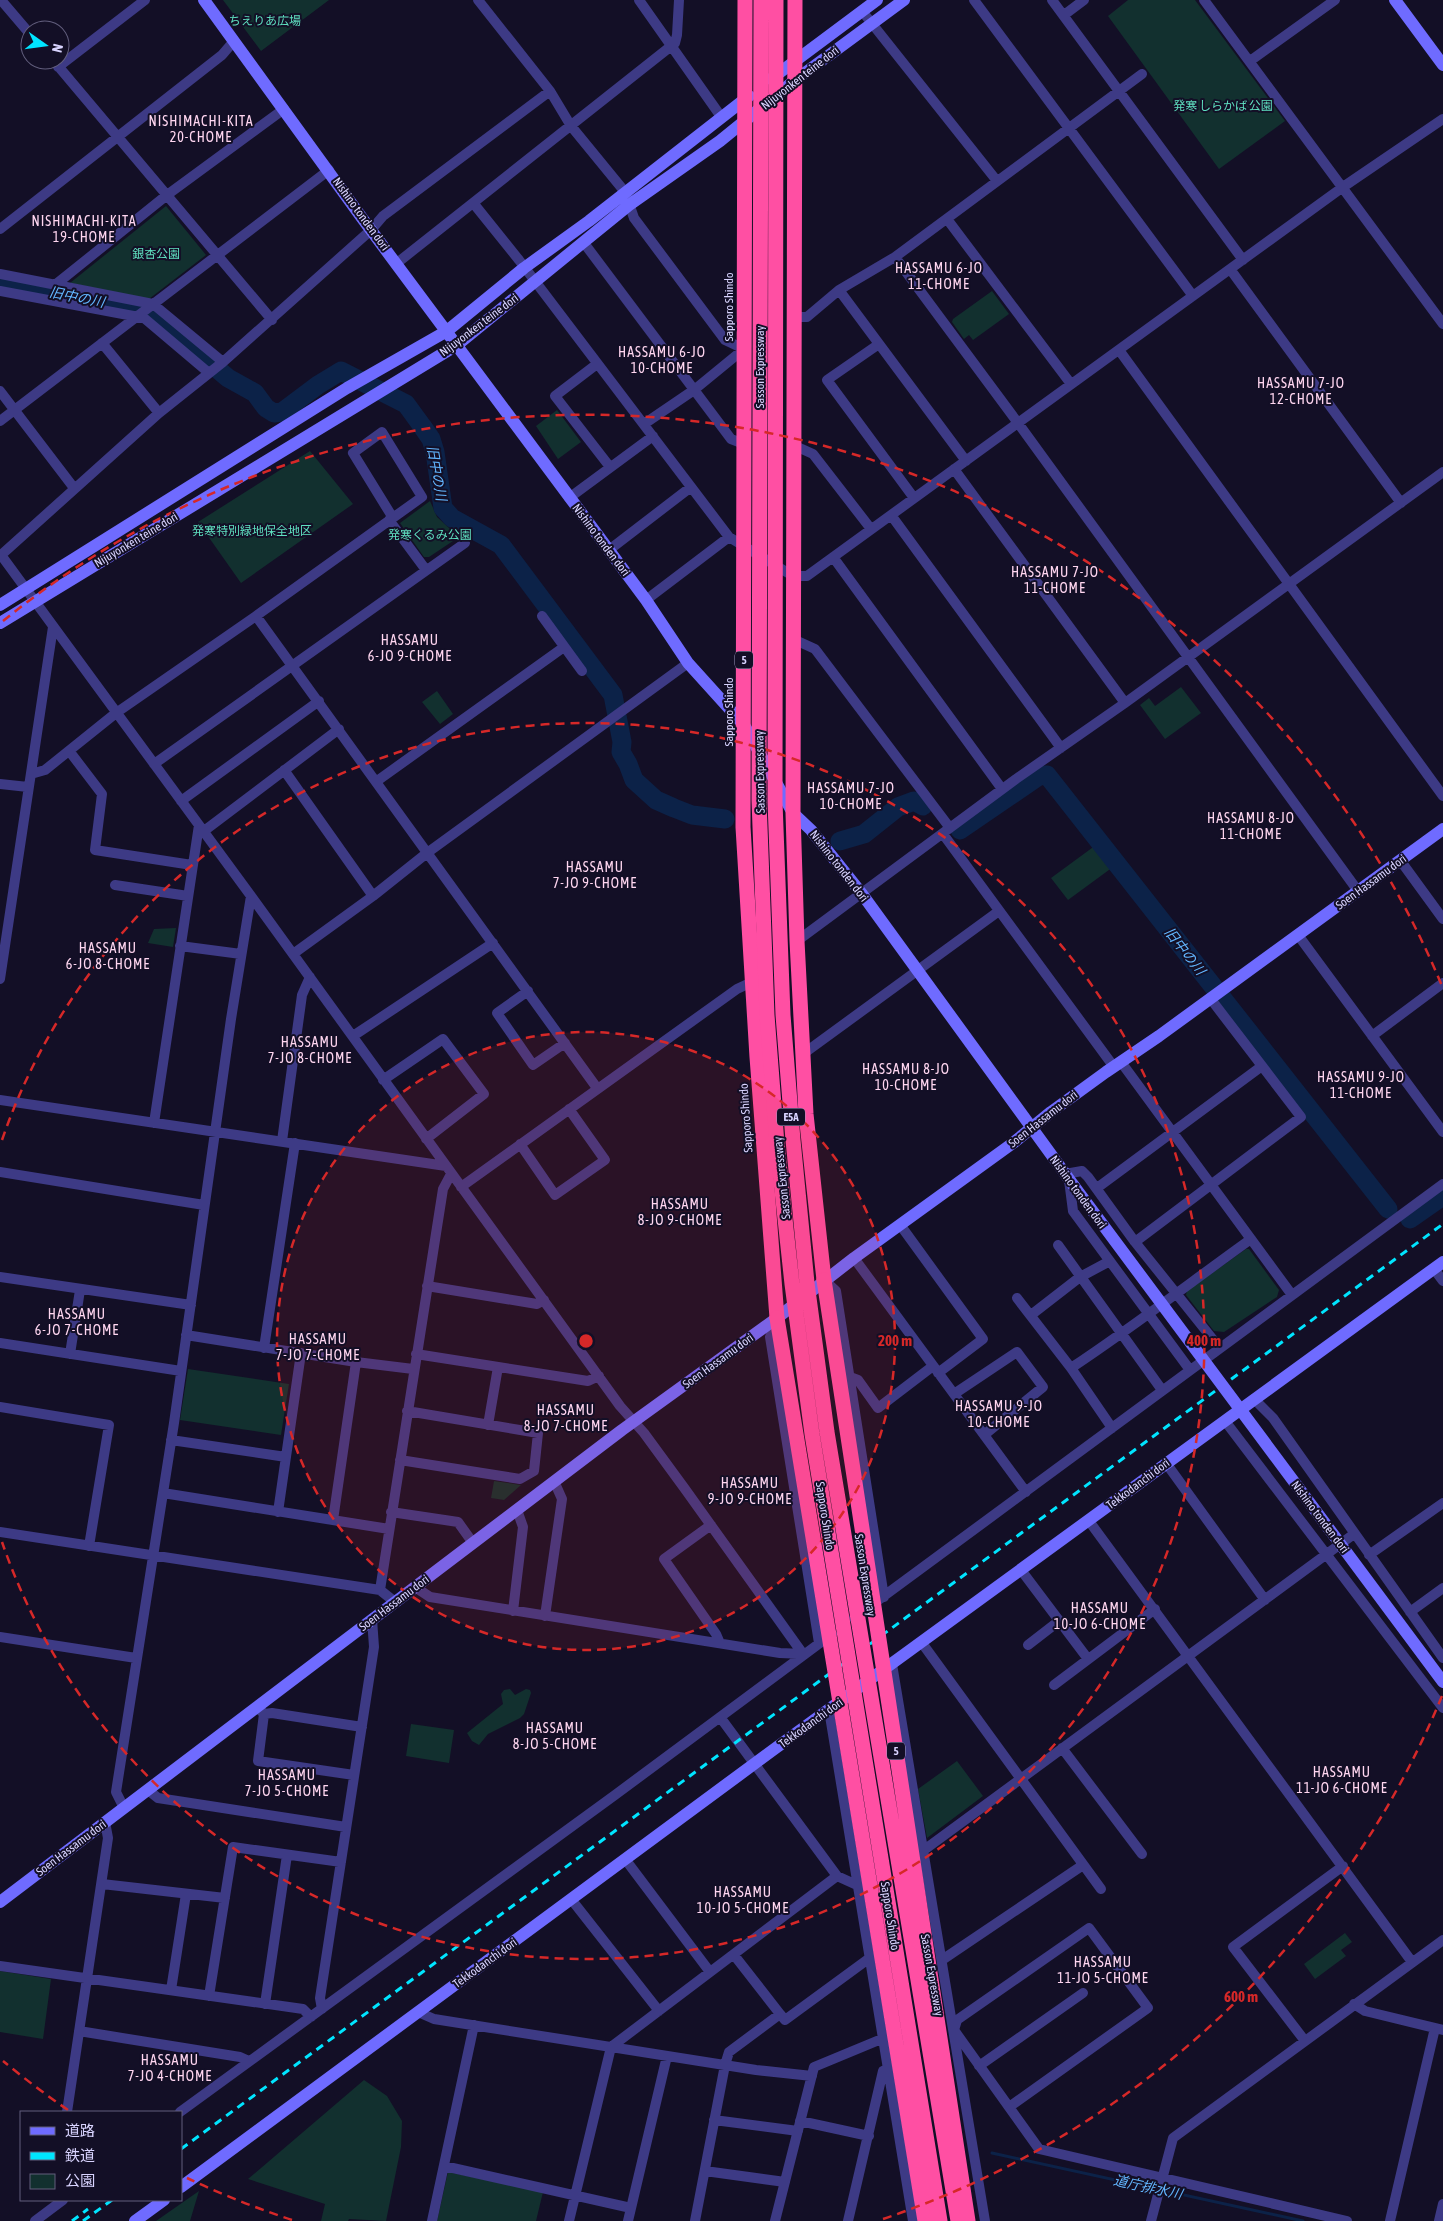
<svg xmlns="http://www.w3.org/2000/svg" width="1443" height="2221" font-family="'Asap Condensed','Noto Sans JP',sans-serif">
<rect width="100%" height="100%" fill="#130f26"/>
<path fill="#12302f" d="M223,0H329L261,51Z
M1128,0H1195L1285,121L1219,169L1108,16Z
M166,206L206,255L149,299L70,283Z
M992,291L1009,314L973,340L969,335L964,339L952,322L953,319Z
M557,410L581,442L558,459L536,426Z
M310,451L353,504L241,583L198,522Z
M430,501L437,517L459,537L429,557H424L400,523Z
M1181,687L1201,713L1165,739L1140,705L1149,698L1155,706Z
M437,691L453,714L440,724L422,702Z
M1096,845L1113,867L1068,900L1051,878Z
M176,928L173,947L148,943L154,929Z
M1246,1249H1249L1279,1290L1277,1297L1224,1332L1214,1331L1186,1295L1187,1291Z
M188,1369L289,1384L281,1435L180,1420Z
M494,1481L521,1485L504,1500L491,1498Z
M510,1689L515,1695L526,1689L530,1690L531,1693L524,1714L520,1718L488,1734L479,1745L472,1741L467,1733L503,1704L501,1694L504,1690Z
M411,1724L454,1730L449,1763L406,1756Z
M957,1761L983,1796L927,1838L918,1789Z
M1345,1933L1352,1942L1341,1950L1346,1956L1315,1979L1304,1964Z
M0,1971L51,1979L43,2039L0,2032Z
M364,2080L387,2096L402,2121L401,2147L386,2221L349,2219L348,2221H321L325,2204L248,2179Z
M448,2172L543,2192L536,2221H437Z
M199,2191L190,2221H156Z"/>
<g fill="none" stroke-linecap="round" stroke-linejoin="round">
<path stroke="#0c2248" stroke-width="3" d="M992,2153L1303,2221"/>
<path stroke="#0c2248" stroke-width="19" d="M0,282L137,308L156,317L228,378L255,393L266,408L274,413L282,412L318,385L341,371L406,404L422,426L431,439L435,452L443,508L452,518L501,545L613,695L622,742L621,752L628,764L634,780L656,800L674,808L692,815L725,819
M960,830L1039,776L1047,775L1388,1209
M840,841L864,834L898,807L914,801L923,806
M1410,1219L1443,1196"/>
<path stroke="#3d3a85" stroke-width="10" d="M1,0L30,34
M478,0L550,91L571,126L625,192L634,218L725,340L744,349L694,390L644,424
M639,0L722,118
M974,0L1193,296
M1052,0L1243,260
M1204,0L1443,324
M862,11L997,181
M1064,15L1084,0
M53,60L272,320
M1250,61L1335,0
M58,67L145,0
M474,204L519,260L729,537L793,576H807L1343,187L1443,119
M947,219L1071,384
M0,229L222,55L234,41
M584,243L731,439L744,444
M895,257L1018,423L1358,891
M397,263L675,43L677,35L679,0
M1230,269L1401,503
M0,274L153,304L223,362
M55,285L167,195L284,109
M839,290L966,461
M0,291L144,318L209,373
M793,317H807L839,290L895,257L1142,74
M102,343L159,413
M879,344L827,380L914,498
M1119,350L1443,796
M597,364L555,396L610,467
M0,391L74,488
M0,421L329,170
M793,445L813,454L871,529
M954,469L1125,703
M569,498L653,436
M891,515L1061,748
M389,520L426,570
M609,550L691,487
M1,555L251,896L620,1406L644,1433L685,1489L803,1654
M0,556L159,413L223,362L371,230L383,216L550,91
M833,557L1002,789
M646,600L729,537
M256,616L597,1088
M542,616L582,671
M793,639L815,649L950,828
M70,752L102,794L95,850L192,865
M154,764L465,543
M284,770L373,896
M31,774L45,770L116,713L256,616L422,497L382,432L353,453L393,518
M377,781L564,647
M0,784L28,787
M181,801L319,701
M204,831L339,729
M943,834L1114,1067
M1400,860L1443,919
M115,885L188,896
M1298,935L1443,1132
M797,941L1016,779L1125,703L1443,472
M180,946L241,954
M293,954L373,896L427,853L688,663
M0,979L53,627
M528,991L497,1013L533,1065L565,1043
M353,1036L493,943
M1372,1036L1443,983
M803,1054L999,911
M1121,1062L1292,1295
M383,1080L443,1039L484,1094L426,1139
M0,1100L446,1166
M154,1123L199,825
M282,1141L302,995L310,977
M520,1144L555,1195L605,1160L569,1109
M0,1172L204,1205
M1065,1174L1082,1171L1088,1177L1135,1242L1219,1347
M1069,1180L1073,1211L1190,1370
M461,1187L737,989L752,982
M1097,1188L1262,1066
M901,1226L983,1339L938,1373
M1135,1242L1301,1117L1210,998
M1058,1245L1162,1390
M854,1258L1026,1492
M1434,1269L1443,1281
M0,1277L191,1305
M824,1280L836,1291L884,1597
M427,1286L537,1304L544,1300
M1017,1298L1071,1368L1112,1428
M1031,1315L1080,1277L1110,1261
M776,1321L770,1337L819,1643
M186,1335L356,1362L413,1369
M0,1343L181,1371
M264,1348L295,1143
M70,1354L80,1290
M416,1354L588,1381L599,1376
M1071,1368C1133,1327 1191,1282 1251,1239
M850,1377L858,1380L878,1408L933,1366
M954,1394L1017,1352L1043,1387L984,1435
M1254,1399L1273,1418L1443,1658
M0,1407L109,1425L89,1546
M1225,1421L1443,1708
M488,1425L498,1367
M171,1440L286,1457
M400,1460L520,1479L534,1471L538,1433L407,1411
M1166,1463L1265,1600
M163,1493L389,1529
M278,1512L301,1353
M391,1512L458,1522L473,1543
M333,1520L356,1362
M1089,1521L1412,1962
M711,1525L664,1559L716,1634L719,1641
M0,1532L380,1590L395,1602
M1369,1555L1443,1503
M1021,1570L1088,1659
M415,1587L430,1597L780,1653L803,1654
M380,1590L443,1189L451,1174
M513,1611L523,1527L517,1510
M1410,1612L1443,1588
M545,1616L562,1499L554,1481
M854,1618L1443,1184
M0,1637L136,1658
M922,1643L1101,1889
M1028,1645L1059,1621
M892,1664L985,2221
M1054,1685L1155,1609
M257,1707L264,1714L258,1761L354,1775
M829,1710L913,2221
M264,1714L272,1713L362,1727
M720,1717L837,1876L859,1886
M1062,1748L1142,1854
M148,1790L158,1798L346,1827
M124,1808L116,1792L174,1423L231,1019L251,896
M924,1850L1354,1534
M625,1859L710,1972
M102,1884L225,1898
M571,1899L659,2011
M734,1955L780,2014
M942,1960L1083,1865
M0,1966L303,2009L311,2017
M171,1990L186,1894
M209,1996L233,1847L341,1862
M265,2004L287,1855
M1354,2004L1365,2011L1443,2030
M322,2009L320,1998L374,1647L372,1619
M418,2012L434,2019L756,2070L812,2076
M79,2031L240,2057L249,2061
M1305,2041L1233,1947L1343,1866
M979,2066L1083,1993
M1009,2107L1148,2008L1089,1928L957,2020L954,2030L1039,2149L1347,2221
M67,2112L108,1838L105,1822
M180,2112L615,1795L832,1634
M714,2120L798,2131
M800,2121L869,2136
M444,2166L631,2208
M705,2171L785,2182
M35,2221L63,2200
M432,2221L474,2025
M569,2221L611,2047L837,1876
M628,2221L667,2056
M695,2221L725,2065L729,2052L780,2014L785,2020L871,1957
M775,2221L814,2067L884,2038
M848,2221L883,2071L888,2069
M1151,2221L1173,2138L1443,1940
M1390,2221L1435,2028
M1439,2221L1443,2204"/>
<path stroke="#6f6bff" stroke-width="12" d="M204,0L362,218L646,600L688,663L744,725L793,813L811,830L862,894L1074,1186
M1395,0L1443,65
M771,79L877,0
M0,605L347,388L447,331L524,268L589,221L749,96
M0,623L457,345L629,205L720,141L794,81L904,0
M0,1902L622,1430L777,1318L854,1258L1013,1143L1051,1112L1106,1072L1159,1036L1443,829
M181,2187L773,1750L1443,1262
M135,2221L164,2200"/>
<path stroke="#ff4fa3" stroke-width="15" d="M745,0L743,827L757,1057L777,1318
M795,0L793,813L797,941L806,1114L824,1280"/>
<path stroke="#00e5ff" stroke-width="3" stroke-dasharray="8 6" stroke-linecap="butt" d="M181,2149L1443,1224
M72,2221L88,2209
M83,2221L112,2200"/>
<path stroke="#6f6bff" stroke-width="12" d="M1074,1186L1443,1682"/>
<path stroke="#ff4fa3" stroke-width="15" d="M761,0L759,800L767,1015L777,1144L792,1284L812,1434L940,2221
M776,0L775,802L783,1015L793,1140L807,1283L827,1432L958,2221
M824,1280L968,2221
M777,1318L925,2221"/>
</g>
<circle cx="586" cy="1341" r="309" fill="#d62828" fill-opacity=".12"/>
<g fill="none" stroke="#d62828" stroke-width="2.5" stroke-dasharray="9 6">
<circle cx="586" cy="1341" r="309"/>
<path d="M2 1140A618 618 0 1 1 2 1542"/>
<path d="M1442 1696A927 927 0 0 1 880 2220M292 2220A927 927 0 0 1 187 2178M68 2110A927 927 0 0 1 3 2061M3 621A927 927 0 0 1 1442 986"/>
</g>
<g text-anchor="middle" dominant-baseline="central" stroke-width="4" stroke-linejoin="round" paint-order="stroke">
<g fill="#130f26" stroke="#9e99be" stroke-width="1">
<rect x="735" y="651.5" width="18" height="17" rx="4"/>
<rect x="777" y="1108.5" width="28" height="17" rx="4"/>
<rect x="887" y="1742.5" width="18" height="17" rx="4"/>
</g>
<g font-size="11" font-weight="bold" fill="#d9d4ff">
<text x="744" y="660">5</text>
<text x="791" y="1117">E5A</text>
<text x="896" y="1751">5</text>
</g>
<g font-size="12" fill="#5fe0c0" stroke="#130f26">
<text x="265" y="21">ちえりあ広場</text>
<text x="1223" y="106">発寒 しらかば 公園</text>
<text x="156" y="254">銀杏公園</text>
<text x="252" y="531">発寒特別緑地保全地区</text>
<text x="430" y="535">発寒くるみ公園</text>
</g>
<g font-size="12" fill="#d9d4ff" stroke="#130f26">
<text transform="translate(800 78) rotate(-38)">Nijuyonken teine dori</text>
<text transform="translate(361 214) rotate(54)">Nishino tonden dori</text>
<text transform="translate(729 307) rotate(-90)">Sapporo Shindo</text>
<text transform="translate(479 325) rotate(-37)">Nijuyonken teine dori</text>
<text transform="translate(760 367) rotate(-90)">Sasson Expressway</text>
<text transform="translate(136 540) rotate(-31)">Nijuyonken teine dori</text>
<text transform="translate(601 540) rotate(53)">Nishino tonden dori</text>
<text transform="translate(729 712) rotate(-90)">Sapporo Shindo</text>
<text transform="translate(760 772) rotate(-91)">Sasson Expressway</text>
<text transform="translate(839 866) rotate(52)">Nishino tonden dori</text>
<text transform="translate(1371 882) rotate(-36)">Soen Hassamu dori</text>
<text transform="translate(746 1118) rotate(-94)">Sapporo Shindo</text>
<text transform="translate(1043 1119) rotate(-38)">Soen Hassamu dori</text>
<text transform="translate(782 1178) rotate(-96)">Sasson Expressway</text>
<text transform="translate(1078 1192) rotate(54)">Nishino tonden dori</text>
<text transform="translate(718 1361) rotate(-36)">Soen Hassamu dori</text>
<text transform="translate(1138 1484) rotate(-37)">Tekkodanchi dori</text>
<text transform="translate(825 1516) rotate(81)">Sapporo Shindo</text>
<text transform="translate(1320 1517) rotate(53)">Nishino tonden dori</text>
<text transform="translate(865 1575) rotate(81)">Sasson Expressway</text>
<text transform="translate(394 1603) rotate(-37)">Soen Hassamu dori</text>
<text transform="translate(811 1723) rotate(-36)">Tekkodanchi dori</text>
<text transform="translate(71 1848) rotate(-37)">Soen Hassamu dori</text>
<text transform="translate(890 1916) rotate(81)">Sapporo Shindo</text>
<text transform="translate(485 1963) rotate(-36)">Tekkodanchi dori</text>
<text transform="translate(932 1975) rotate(80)">Sasson Expressway</text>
</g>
<g font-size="14" letter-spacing="1" fill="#ffd6f0" stroke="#130f26">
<text x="201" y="121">NISHIMACHI-KITA<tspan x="201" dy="16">20-CHOME</tspan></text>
<text x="84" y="221">NISHIMACHI-KITA<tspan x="84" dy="16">19-CHOME</tspan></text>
<text x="939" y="268">HASSAMU 6-JO<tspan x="939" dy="16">11-CHOME</tspan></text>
<text x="662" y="352">HASSAMU 6-JO<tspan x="662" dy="16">10-CHOME</tspan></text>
<text x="1301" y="383">HASSAMU 7-JO<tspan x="1301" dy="16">12-CHOME</tspan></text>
<text x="1055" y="572">HASSAMU 7-JO<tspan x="1055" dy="16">11-CHOME</tspan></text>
<text x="410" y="640">HASSAMU<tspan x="410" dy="16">6-JO 9-CHOME</tspan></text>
<text x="851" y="788">HASSAMU 7-JO<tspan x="851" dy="16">10-CHOME</tspan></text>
<text x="1251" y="818">HASSAMU 8-JO<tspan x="1251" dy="16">11-CHOME</tspan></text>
<text x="595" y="867">HASSAMU<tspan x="595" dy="16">7-JO 9-CHOME</tspan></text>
<text x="108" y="948">HASSAMU<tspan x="108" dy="16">6-JO 8-CHOME</tspan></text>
<text x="310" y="1042">HASSAMU<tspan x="310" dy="16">7-JO 8-CHOME</tspan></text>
<text x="906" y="1069">HASSAMU 8-JO<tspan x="906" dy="16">10-CHOME</tspan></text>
<text x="1361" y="1077">HASSAMU 9-JO<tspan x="1361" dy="16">11-CHOME</tspan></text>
<text x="680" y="1204">HASSAMU<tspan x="680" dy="16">8-JO 9-CHOME</tspan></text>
<text x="77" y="1314">HASSAMU<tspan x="77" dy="16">6-JO 7-CHOME</tspan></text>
<text x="318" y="1339">HASSAMU<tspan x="318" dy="16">7-JO 7-CHOME</tspan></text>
<text x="999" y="1406">HASSAMU 9-JO<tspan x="999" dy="16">10-CHOME</tspan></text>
<text x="566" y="1410">HASSAMU<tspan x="566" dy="16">8-JO 7-CHOME</tspan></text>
<text x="750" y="1483">HASSAMU<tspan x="750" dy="16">9-JO 9-CHOME</tspan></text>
<text x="1100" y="1608">HASSAMU<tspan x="1100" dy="16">10-JO 6-CHOME</tspan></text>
<text x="555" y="1728">HASSAMU<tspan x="555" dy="16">8-JO 5-CHOME</tspan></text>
<text x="1342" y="1772">HASSAMU<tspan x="1342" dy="16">11-JO 6-CHOME</tspan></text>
<text x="287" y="1775">HASSAMU<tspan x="287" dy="16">7-JO 5-CHOME</tspan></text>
<text x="743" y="1892">HASSAMU<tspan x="743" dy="16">10-JO 5-CHOME</tspan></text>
<text x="1103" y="1962">HASSAMU<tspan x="1103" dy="16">11-JO 5-CHOME</tspan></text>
<text x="170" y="2060">HASSAMU<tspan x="170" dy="16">7-JO 4-CHOME</tspan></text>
</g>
<g font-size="14" font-style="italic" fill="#62b6ff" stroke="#130f26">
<text transform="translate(77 297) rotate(11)">旧中の川</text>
<text transform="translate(437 473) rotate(80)">旧中の川</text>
<text transform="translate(1185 951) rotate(52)">旧中の川</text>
<text transform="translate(1148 2187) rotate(12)">道庁排水川</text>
</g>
</g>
<circle cx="586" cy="1341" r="8" fill="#d62828" stroke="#130f26" stroke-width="2.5"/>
<g font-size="15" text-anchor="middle" font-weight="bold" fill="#d62828" stroke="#130f26" stroke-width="4" stroke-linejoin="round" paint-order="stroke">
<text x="895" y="1346">200 m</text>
<text x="1204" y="1346">400 m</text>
<text x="1241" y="2002">600 m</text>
</g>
<rect x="20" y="2111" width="162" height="90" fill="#130f26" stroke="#625e7d"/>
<rect x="30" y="2127" width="25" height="8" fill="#6f6bff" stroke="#625e7d"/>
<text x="65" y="2136" font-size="15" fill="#d9d4ff">道路</text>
<rect x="30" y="2152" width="25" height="8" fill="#00e5ff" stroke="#625e7d"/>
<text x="65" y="2161" font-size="15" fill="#d9d4ff">鉄道</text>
<rect x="30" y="2174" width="25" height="15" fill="#12302f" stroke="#625e7d"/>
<text x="65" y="2186" font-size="15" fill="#d9d4ff">公園</text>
<g transform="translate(45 45) rotate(104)"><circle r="24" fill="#130f26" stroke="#625e7d"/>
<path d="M0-4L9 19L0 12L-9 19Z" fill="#00e5ff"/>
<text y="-8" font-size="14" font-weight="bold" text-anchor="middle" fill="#d9d4ff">N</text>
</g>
</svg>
